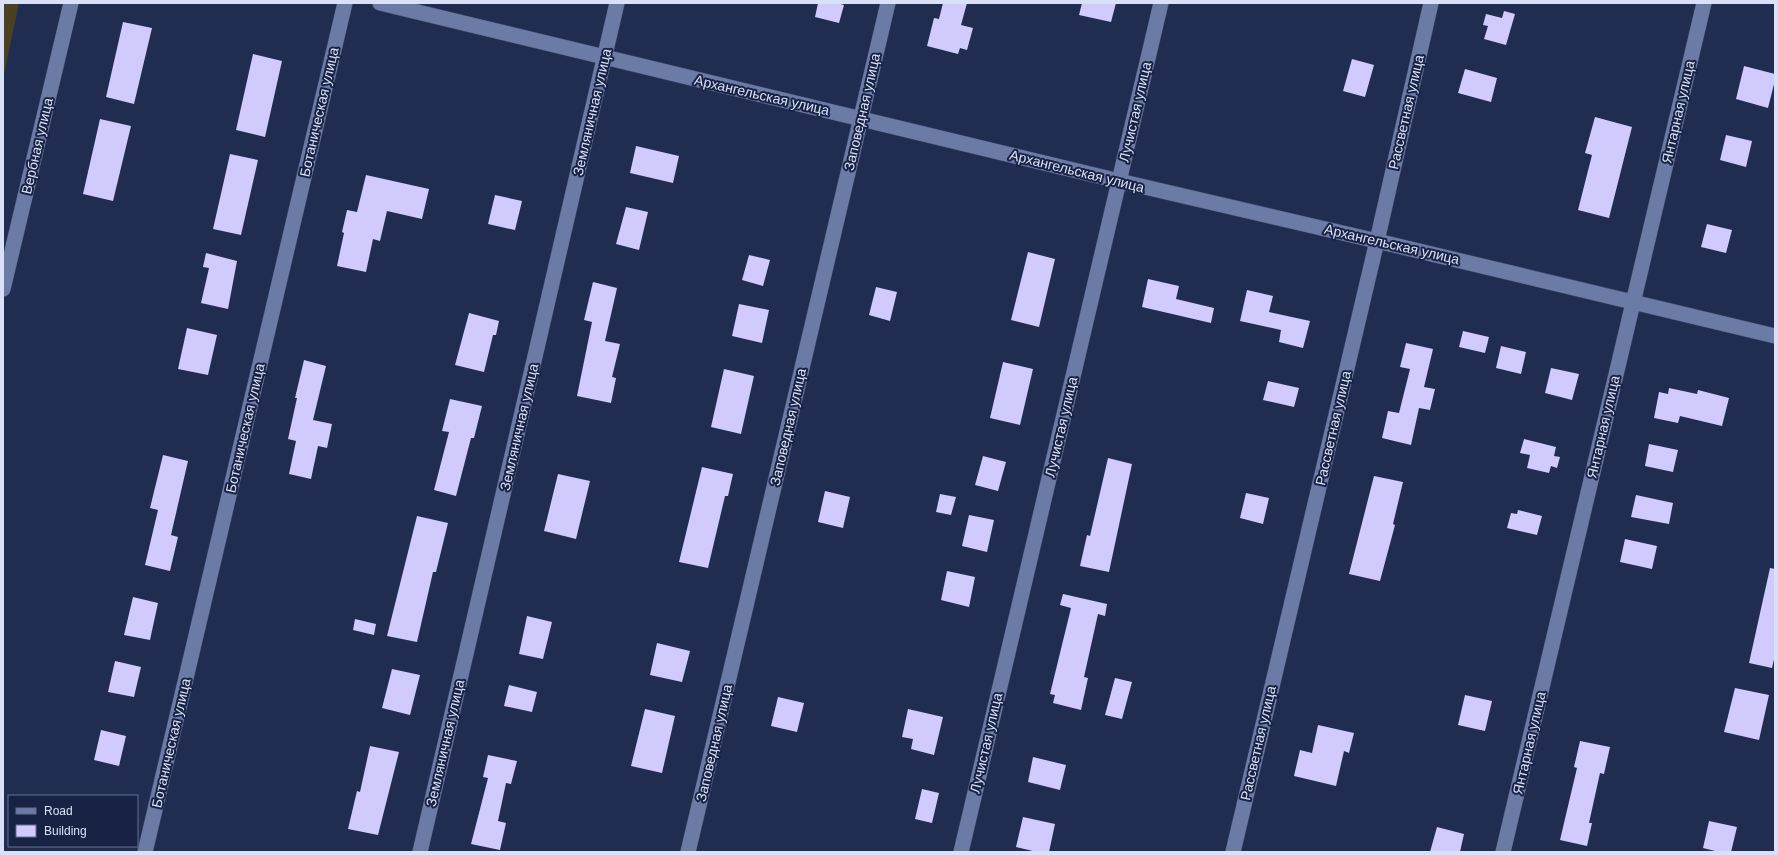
<svg xmlns="http://www.w3.org/2000/svg" width="1778" height="855" font-family="Helvetica,sans-serif">
<rect width="100%" height="100%" fill="#212c51"/>
<path fill="#4b4021" d="M3,3H19L3,79Z"/>
<path fill="#d0cbfc" d="M818,3H837L844,5L839,23L815,17Z
M943,3H967L961,25L973,28L967,50L960,48L958,54L927,46L934,18L939,19Z
M1082,3H1116L1111,22L1079,15Z
M1504,11L1515,14L1506,45L1484,39L1488,26L1483,25L1486,14L1502,18Z
M123,22L152,28L134,104L106,97Z
M253,54L282,61L265,137L236,130Z
M1352,59L1374,65L1365,97L1343,91Z
M1744,66L1775,74V80L1768,108L1736,99Z
M1465,69L1497,78L1491,102L1458,93Z
M1595,117L1632,127L1609,218L1578,210L1592,155L1585,153Z
M100,119L131,126L113,201L83,194Z
M1726,135L1752,141L1746,167L1720,160Z
M636,146L679,156L673,183L630,173Z
M230,154L258,160L241,235L213,229Z
M366,175L429,189L422,219L387,211L380,241L373,239L366,272L337,266L344,233L342,232L347,210L357,212Z
M495,195L522,201L515,230L488,224Z
M626,207L648,212L639,250L616,244Z
M1707,224L1732,230L1726,253L1701,247Z
M1028,252L1055,259L1039,327L1011,320Z
M206,253L237,261L228,309L201,303L209,268L203,267Z
M749,255L770,260L763,286L742,280Z
M1148,279L1179,286L1176,299L1214,308L1211,323L1142,307Z
M593,282L617,288L605,341L620,344L612,377L616,378L611,403L577,396L592,322L584,320Z
M876,287L897,292L890,321L869,315Z
M1247,290L1273,296L1269,312L1310,321L1303,348L1279,342L1281,330L1240,321Z
M739,304L769,310L762,343L732,336Z
M469,313L499,321L496,335H493L484,372L455,365Z
M187,328L217,335L208,375L178,369Z
M1463,331L1489,337L1485,353L1459,347Z
M1406,343L1433,349L1424,387L1435,389L1430,410L1419,408L1411,445L1382,438L1388,411L1399,413L1410,369L1400,367Z
M1501,346L1526,352L1521,374L1496,368Z
M304,360L326,366L313,420L332,424L327,448L318,446L311,479L289,474L296,441L288,439L297,398H295Z
M1003,362L1033,369L1020,425L990,418Z
M1551,368L1579,374L1572,400L1545,393Z
M724,369L754,376L741,434L711,427Z
M1268,381L1299,388L1294,407L1263,400Z
M1669,388L1697,394L1698,390L1729,398L1722,426L1680,416L1678,423L1654,418L1659,392L1668,394Z
M450,399L482,406L474,438H471L456,496L434,490L449,432L442,431Z
M1524,439L1556,447L1554,456L1560,457L1557,468L1551,466L1549,473L1527,468L1530,455L1520,453Z
M1649,444L1678,450L1673,472L1645,466Z
M163,455L188,461L171,535L178,537L170,571L145,565L158,510L150,508Z
M983,456L1006,462L998,491L975,485Z
M1108,458L1132,464L1109,572L1080,566L1087,535L1090,536Z
M702,467L733,474L728,496H725L708,568L679,562Z
M558,474L590,481L576,539L544,531Z
M1374,476L1403,482L1393,524L1395,525L1380,581L1349,574Z
M825,491L850,497L843,528L818,522Z
M1246,493L1269,498L1263,524L1240,518Z
M940,494L956,497L951,515L936,512Z
M1636,495L1673,503L1669,524L1631,517Z
M1518,510L1542,516L1537,535L1507,528L1511,513L1517,514Z
M969,515L994,520L987,552L962,546Z
M417,516L448,523L436,572H433L417,642L387,636Z
M1625,539L1657,546L1652,569L1620,562Z
M1770,568L1775,569V655L1772,668L1749,663Z
M947,571L975,577L969,607L941,600Z
M1063,594L1107,604L1105,616L1098,614L1084,677L1088,678L1081,710L1053,703L1055,695L1050,694L1071,608L1060,605Z
M133,597L158,603L150,640L124,635Z
M527,616L552,622L543,659L519,654Z
M355,619L376,624L374,635L353,630Z
M657,643L690,651L682,682L650,675Z
M115,661L141,667L134,697L108,692Z
M392,669L420,675L410,715L382,708Z
M1115,678L1132,682L1122,719L1105,715Z
M509,685L537,692L532,712L504,706Z
M1735,688L1769,695L1759,740L1724,732Z
M1465,695L1492,701L1485,731L1458,725Z
M778,697L804,703L797,732L771,726Z
M645,709L675,716L662,773L631,766Z
M908,709L943,717L934,755L911,749L913,739L902,737Z
M1318,725L1354,733L1349,753L1344,751L1336,786L1294,776L1300,750L1312,753Z
M101,730L126,736L119,766L94,760Z
M1580,741L1610,747L1604,774L1600,773L1589,823H1592L1587,846L1560,840L1577,768L1574,767Z
M370,746L399,752L378,835L348,829L357,791L360,792Z
M488,755L517,761L511,784L506,783L498,821L506,823L500,850L471,844L488,778L483,777Z
M1033,757L1066,765L1060,790L1028,782Z
M922,789L939,793L932,823L915,819Z
M1023,817L1055,824L1049,852H1037L1016,847Z
M1709,821L1737,827L1731,852H1719L1703,848Z
M1437,827L1464,834L1460,852H1430Z"/>
<g fill="none" stroke-linecap="round" stroke-linejoin="round">
<defs>
<path id="street" d="M380,3L1119,181L1377,241L1775,336
M3,289L71,3
M145,852L345,3
M420,852L617,3
M688,852L888,3
M961,852L1161,3
M1233,852L1377,241L1431,3
M1503,852L1704,3"/>
</defs>
<use href="#street" stroke="#404968" stroke-width="16"/>
<use href="#street" stroke="#6c7ba5" stroke-width="15"/>
</g>
<g text-anchor="middle" dominant-baseline="central" stroke-width="4" stroke-linejoin="round" paint-order="stroke">
<g font-size="14" fill="#d8e1f8" stroke="#182245">
<text transform="translate(762 95) rotate(13)">Архангельская улица</text>
<text transform="translate(319 112) rotate(-77)">Ботаническая улица</text>
<text transform="translate(592 112) rotate(-77)">Земляничная улица</text>
<text transform="translate(862 112) rotate(-77)">Заповедная улица</text>
<text transform="translate(1135 112) rotate(-77)">Лучистая улица</text>
<text transform="translate(1406 112) rotate(-77)">Рассветная улица</text>
<text transform="translate(1678 112) rotate(-77)">Янтарная улица</text>
<text transform="translate(37 146) rotate(-77)">Вербная улица</text>
<text transform="translate(1077 171) rotate(14)">Архангельская улица</text>
<text transform="translate(1392 244) rotate(13)">Архангельская улица</text>
<text transform="translate(519 427) rotate(-77)">Земляничная улица</text>
<text transform="translate(788 427) rotate(-77)">Заповедная улица</text>
<text transform="translate(1061 427) rotate(-77)">Лучистая улица</text>
<text transform="translate(1603 427) rotate(-77)">Янтарная улица</text>
<text transform="translate(245 428) rotate(-77)">Ботаническая улица</text>
<text transform="translate(1333 428) rotate(-77)">Рассветная улица</text>
<text transform="translate(171 743) rotate(-77)">Ботаническая улица</text>
<text transform="translate(445 743) rotate(-77)">Земляничная улица</text>
<text transform="translate(714 743) rotate(-77)">Заповедная улица</text>
<text transform="translate(986 743) rotate(-77)">Лучистая улица</text>
<text transform="translate(1258 743) rotate(-77)">Рассветная улица</text>
<text transform="translate(1529 743) rotate(-77)">Янтарная улица</text>
</g>
</g>
<rect width="1778" height="855" fill="none" stroke="#d8e1f8" stroke-width="8"/>
<rect x="8" y="795" width="130" height="52" fill="#182245" stroke="#656e8d"/>
<rect x="16" y="808" width="20" height="6" fill="#6c7ba5" stroke="#656e8d"/>
<text x="44" y="815" font-size="12" fill="#d8e1f8">Road</text>
<rect x="16" y="825" width="20" height="12" fill="#d0cbfc" stroke="#656e8d"/>
<text x="44" y="835" font-size="12" fill="#d8e1f8">Building</text>
</svg>
